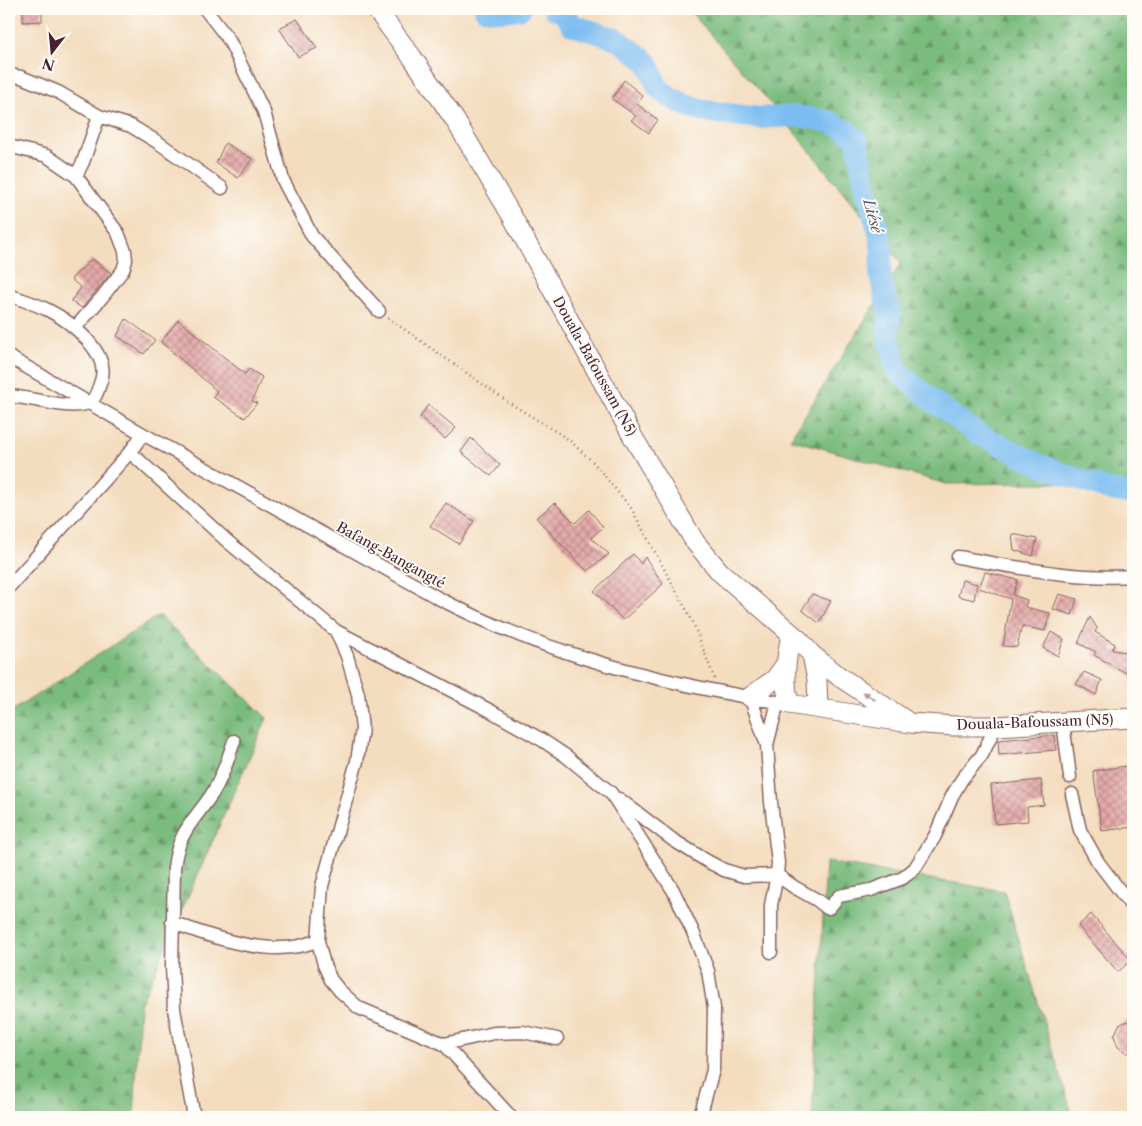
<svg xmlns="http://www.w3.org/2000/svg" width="1142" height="1126" font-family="'Libre Caslon Text',serif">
<defs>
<pattern id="forest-firs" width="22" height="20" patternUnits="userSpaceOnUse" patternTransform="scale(1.25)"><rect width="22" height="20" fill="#7abc7e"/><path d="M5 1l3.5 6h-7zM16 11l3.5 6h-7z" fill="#669867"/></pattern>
<pattern id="building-cross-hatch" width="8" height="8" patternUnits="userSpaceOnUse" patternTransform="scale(1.25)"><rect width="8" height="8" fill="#e4abaa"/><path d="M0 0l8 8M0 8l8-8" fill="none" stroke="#bb8b8b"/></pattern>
</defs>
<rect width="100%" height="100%" fill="#fdfcf7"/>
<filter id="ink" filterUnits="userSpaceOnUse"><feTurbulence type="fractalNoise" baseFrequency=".02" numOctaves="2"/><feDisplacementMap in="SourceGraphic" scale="10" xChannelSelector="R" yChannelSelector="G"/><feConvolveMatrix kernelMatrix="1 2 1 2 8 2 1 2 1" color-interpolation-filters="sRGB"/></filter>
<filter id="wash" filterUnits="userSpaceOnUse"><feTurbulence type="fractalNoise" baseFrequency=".0096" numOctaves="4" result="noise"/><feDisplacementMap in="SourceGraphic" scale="20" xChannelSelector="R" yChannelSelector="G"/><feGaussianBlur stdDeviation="1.12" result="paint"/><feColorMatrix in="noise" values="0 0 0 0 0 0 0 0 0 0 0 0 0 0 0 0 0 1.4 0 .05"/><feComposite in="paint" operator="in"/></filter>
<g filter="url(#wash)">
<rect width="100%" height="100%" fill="#f4ddbf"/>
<path fill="url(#forest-firs)" stroke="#626e54" d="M688,9H1133V482L946,484L790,439L901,263L773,106Z
M159,615L267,718L140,1005L134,1117H9V713Z
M826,862L1004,891L1073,1117H812Z"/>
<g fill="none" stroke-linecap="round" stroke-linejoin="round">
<path stroke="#7bbdf1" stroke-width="22" d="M485,9L501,11L520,9
M554,9L564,13L572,25L617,39L632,50L648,63L658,88L670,97L685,105L704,111L760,118L794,116L812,118L830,122L846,130L857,140L866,189L879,233L882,252L880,275L890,315L888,333L896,368L906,379L933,401L978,434L1043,466L1070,476L1106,489L1133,494"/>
</g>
<g id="blocks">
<path fill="url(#building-cross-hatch)" d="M23,9H42V21L23,22Z
M297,19L317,48L298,57L279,28Z
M624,80L643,96L637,104L658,120L649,133L631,120L636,116L612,99Z
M225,143L252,159L238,178L216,163Z
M92,259L111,273L82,308L71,301L81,288L71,279Z
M126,319L155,340L144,354L117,336Z
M178,320L245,374L249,369L262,377L252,401L257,403L245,418L213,397L217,391L161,342Z
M428,405L456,428L445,439L420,417Z
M471,438L500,465L491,476L461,452Z
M446,503L474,521L459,544L430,526Z
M555,503L575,523L589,510L603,527L591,538L609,554L587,571L536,518Z
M1012,534L1037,539L1033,556L1014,550Z
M633,554L641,564L645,557L663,584L623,620L594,591Z
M985,572L1018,580L1013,595L1027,600L1025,607L1050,613L1045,631L1022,626L1017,647L1003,646L1011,599L979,588Z
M962,580L977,584L974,600L958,596Z
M812,594L831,601L819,623L802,610Z
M1059,594L1077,599L1072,615L1053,609Z
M1090,617L1097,628L1095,632L1115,644L1112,650L1133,653V677L1094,655L1096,652L1078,643Z
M1051,632L1064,639L1058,656L1043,648Z
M1084,672L1102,680L1096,695L1076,684Z
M1055,735L1056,750L999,755L998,740Z
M1133,765V827L1102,831L1093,771Z
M1041,780L1044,805L1027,807L1028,821L995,824L991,785Z
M1091,914L1131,960L1118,972L1078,926Z
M1133,1021V1053H1127L1118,1047L1114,1036L1119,1025L1125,1022Z"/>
</g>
</g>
<g filter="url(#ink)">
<use href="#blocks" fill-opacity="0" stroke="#86625f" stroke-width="1"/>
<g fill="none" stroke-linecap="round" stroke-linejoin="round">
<defs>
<path id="minor" d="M205,9L229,40L264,112L283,180L312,236L379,311
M9,75L21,77L58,92L99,116L83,162L76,176
M99,116L131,126L159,143L222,188
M9,146L47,156L76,176L118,233L125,251L126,260L123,270L103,296L75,328
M9,295C22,300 36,304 48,310C70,321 111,353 101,381C98,389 96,400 88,403C70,411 30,397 9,396
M9,357L143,434L440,599C479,619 520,637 563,651C636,676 713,692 789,704
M130,452L227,541L336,631L347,656L358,694L362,729L357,761L322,886L318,941L324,965L331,980L340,991L359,1008L444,1044L494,1033L523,1032L557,1039
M958,557C1016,567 1074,580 1133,576
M9,587L130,452L143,434
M336,631L489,710L542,740L566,756L611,793L673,890L693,932L708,971L714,1008L713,1070L700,1117
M750,697L767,745
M1063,722L1070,777
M1072,794L1080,830L1098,862L1133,908
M619,799L673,840L707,861L724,870L744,876L777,875L794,887L817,900L827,908H829L839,896L871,890L903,878L915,868L935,836L952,796L962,779L982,755L996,726
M172,922C207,936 261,954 299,946C305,945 312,942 318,941
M771,952V905L777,875L778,863L771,802L767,745L778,702
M444,1044L511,1117
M194,1117L174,1009L172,966L174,868C178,832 193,822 212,794C222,778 228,759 234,741"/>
<path id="highway" d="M376,9L412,57L455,120L513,218L633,437L695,542L720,572L800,641L812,655L817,680L818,708
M791,634C786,660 783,678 789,704L910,723L954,726H996L1133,718
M812,655L840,677L905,720
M750,697L775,679L785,665"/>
</defs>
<use href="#minor" stroke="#86625f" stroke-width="15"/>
<use href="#highway" stroke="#86625f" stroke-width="21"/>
<path stroke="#86625f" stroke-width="2.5" stroke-dasharray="1 4" stroke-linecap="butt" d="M388,318L508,402L568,439L593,462L631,508L692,620L715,680"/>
<use href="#minor" stroke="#fff" stroke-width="12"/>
<use href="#highway" stroke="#fff" stroke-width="19"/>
</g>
<defs><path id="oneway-solid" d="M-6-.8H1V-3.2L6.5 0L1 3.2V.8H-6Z" transform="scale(1.25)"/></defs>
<use fill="#ae9aa0" href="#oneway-solid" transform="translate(869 696) rotate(-146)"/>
</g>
<g text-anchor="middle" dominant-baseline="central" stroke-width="4" stroke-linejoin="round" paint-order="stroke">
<g font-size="14" fill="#4a1f2b" stroke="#fdfcf7">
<text transform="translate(595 366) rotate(61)">Douala-Bafoussam (N5)</text>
<text transform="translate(391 555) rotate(29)">Bafang-Bangangté</text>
<text transform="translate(1035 722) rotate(-2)">Douala-Bafoussam (N5)</text>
</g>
<g font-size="15" font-style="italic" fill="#5b5670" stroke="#fdfcf7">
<text transform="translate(873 216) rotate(75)">Liésé</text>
</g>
</g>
<rect width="1142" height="1126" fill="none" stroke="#fdfcf7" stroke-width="30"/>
<g transform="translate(52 52) rotate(196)" stroke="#fdfcf7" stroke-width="4" paint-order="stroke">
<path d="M0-4L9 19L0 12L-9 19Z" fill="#4a1f2b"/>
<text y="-8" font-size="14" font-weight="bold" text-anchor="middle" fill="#4a1f2b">N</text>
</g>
</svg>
